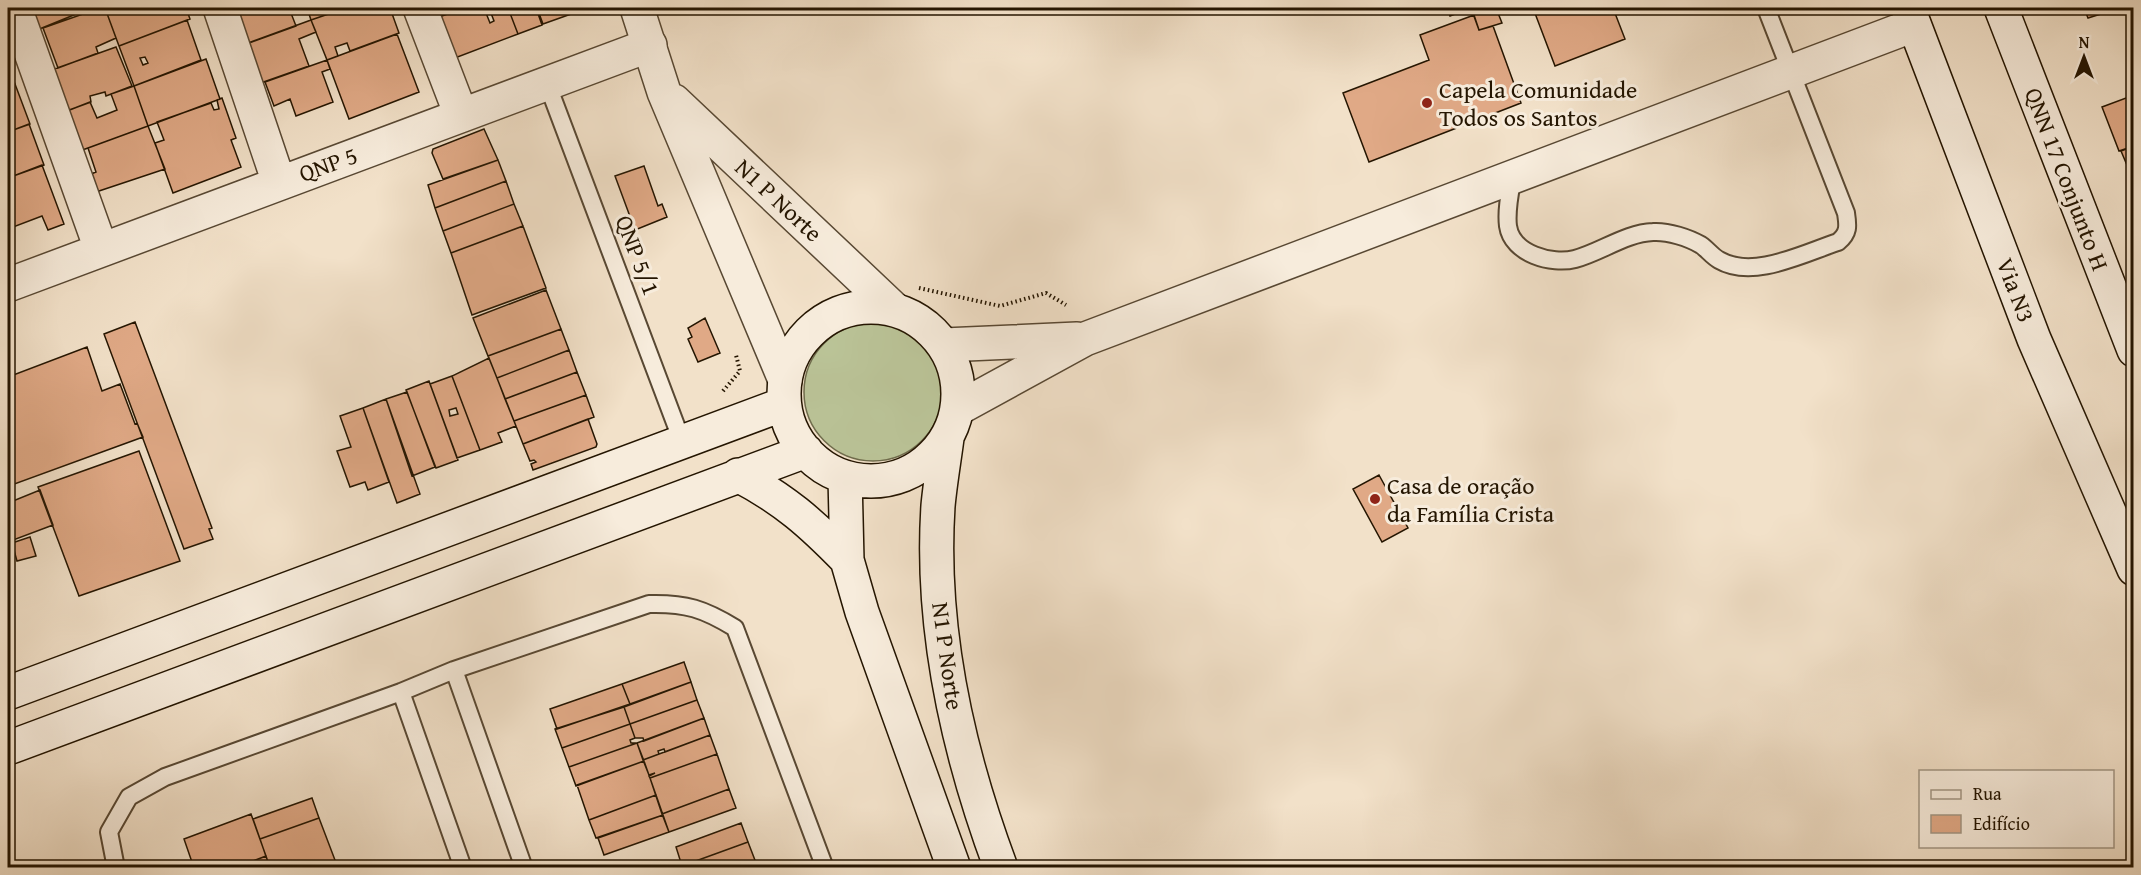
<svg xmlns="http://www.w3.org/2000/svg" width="2141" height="875" font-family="'Gentium Book Plus',serif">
<rect width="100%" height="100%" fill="#f2e1c9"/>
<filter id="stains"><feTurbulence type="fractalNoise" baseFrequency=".00333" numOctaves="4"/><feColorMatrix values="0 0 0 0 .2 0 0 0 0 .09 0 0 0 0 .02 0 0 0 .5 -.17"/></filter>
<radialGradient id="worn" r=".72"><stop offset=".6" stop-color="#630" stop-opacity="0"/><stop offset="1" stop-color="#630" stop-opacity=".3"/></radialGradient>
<path fill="#bac397" stroke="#6f6c4c" stroke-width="1.5" d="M804 392a69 69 0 1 1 138 0a69 69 0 1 1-138 0Z"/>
<path fill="#e0a986" stroke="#241501" stroke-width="1.5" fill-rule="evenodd" d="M29,8H91L37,30Z
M100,8H105L116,38L96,47L98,53L58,68L43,28Z
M105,8H186L190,19L119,46Z
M228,8H289L296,26L241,46Z
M307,8H336L337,11L311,20Z
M346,8H390L399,33L350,51L347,43L335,47L338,56L327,60L311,20Z
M427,8H465L433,19Z
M465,8H484L490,23L494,21L489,8H508L518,34L447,61L433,19Z
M508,8H536L542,25L518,34Z
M537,8H588L543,24Z
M1447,8H1496L1502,23L1479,30L1471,8L1450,16Z
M1533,8H1613L1625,39L1555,66Z
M2084,8H2120L2088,18Z
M2127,8H2134V25Z
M1474,15L1479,30L1493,26L1521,103L1369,162L1343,93L1429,60L1420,35Z
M187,20L201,60L134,86L119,46ZM145,57L148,63L143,65L140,58Z
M311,20L316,32L299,39L309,66L255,85L240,46Z
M397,34L419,92L349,119L327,60Z
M116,47L132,86L106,96L105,92L90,96L91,102L61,113L46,72Z
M206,59L220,99L148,126L134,86Z
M327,60L330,69L322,72L333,102L296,116L290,99L274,106L265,82Z
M8,65L15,84L8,87Z
M15,84L30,124L8,132V87Z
M134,86L148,126L77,152L62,113L90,102L97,118L117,110L111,94Z
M2134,95V146L2119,151L2102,107Z
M222,98L236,138L231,140L241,167L173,193L155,143L164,140L157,122L211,103L214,110L219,109L217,100Z
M29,124L44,165L8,178V132Z
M148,126L165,169L96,192L91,174L96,172L88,148Z
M484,129L498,160L443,179L432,153L433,149Z
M2134,146V176L2132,177L2121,151Z
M498,160L506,181L435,208L428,185Z
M42,165L64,224L48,230L42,216L8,229V178Z
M644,166L658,206L662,204L667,217L635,230L615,176Z
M506,181L514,204L443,231L435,208Z
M514,204L523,226L451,253L443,231Z
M523,226L546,288L472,315L451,253Z
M546,290L561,329L488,356L473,318Z
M705,318L720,353L698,362L688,339L692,337L688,328Z
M135,322L212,528L209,529L213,539L184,549L104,334Z
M561,329L569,350L497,378L488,356Z
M87,347L102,391L120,384L135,424L137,423L143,437L9,486L8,377Z
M569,350L577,372L505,399L497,378Z
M489,358L516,426L498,433L502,442L480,450L452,376Z
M577,372L586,395L514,421L505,399Z
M452,376L480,450L457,458L430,384ZM456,408L458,414L450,416L449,410Z
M429,381L458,460L436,468L406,390Z
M407,392L435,467L412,476L386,399Z
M586,395L594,417L523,444L514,421Z
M386,399L420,494L397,503L363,408Z
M363,408L389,482L368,490L365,482L350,487L337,451L351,447L340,416Z
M588,419L597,444L596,447L533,470L531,464L536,462L534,460L530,461L523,444Z
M139,451L180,561L79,596L38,487Z
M1379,475L1408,528L1382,542L1353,489Z
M40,490L53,525L8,542V503Z
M30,537L36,556L17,561L12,543Z
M684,662L691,682L630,704L622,684Z
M691,682L697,700L630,724L624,707Z
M622,684L630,704L557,729L550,709Z
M697,700L704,718L644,741L643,738H635L630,724Z
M624,707L630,724L562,748L555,729Z
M704,718L710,735L665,752L664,749L658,751L659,754L643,760L637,743Z
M630,724L635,738L630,740L631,743H637L569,767L562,748Z
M710,735L717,754L650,778L649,776L655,773L649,775L643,760Z
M637,743L644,761L576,786L569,767Z
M717,754L729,789L662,814L650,778Z
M644,761L656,795L589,820L577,785Z
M729,789L736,808L669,832L662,814Z
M656,795L663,815L596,838L589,820Z
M312,798L319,818L260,839L253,819Z
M251,814L266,856L235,868H194L184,839Z
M663,815L669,832L604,855L598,838Z
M319,818L338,868H270L260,839Z
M741,823L748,842L682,866L676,847Z
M748,842L758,868L681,866H682Z
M266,856L270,868H235Z"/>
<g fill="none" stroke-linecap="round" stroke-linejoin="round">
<defs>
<path id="service" d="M547,83L683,444
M1513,176C1510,192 1506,210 1508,226C1512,254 1552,265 1575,259C1601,252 1626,233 1653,232C1668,231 1689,238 1701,245C1707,249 1712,256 1719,260C1753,280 1804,253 1838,242C1849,233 1848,226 1846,213L1766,8
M454,670L524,868
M401,692L463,868
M116,868L109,832L129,797L165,777L401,692L454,670L649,604C686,603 704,609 735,628L825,868"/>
<path id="minor" d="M15,8L101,249
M220,8L279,183
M420,8L461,115
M8,285L650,45"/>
<path id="tertiary" d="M637,8L664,92L785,380
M674,101L894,309
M944,345L1077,339
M959,408L1085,339L1914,25"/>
<path id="secondary" d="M1908,8L2034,339L2134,569
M2001,8L2134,350
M784 394a87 87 0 1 1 174 0a87 87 0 1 1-174 0Z
M947,438C944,461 940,484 938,506C930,629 958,753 1001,868
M738,475C784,499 811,523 847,560
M845,477L847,560L862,612L954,868
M8,693L784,404
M8,748L806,451"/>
</defs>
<use href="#service" stroke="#584833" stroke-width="20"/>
<use href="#minor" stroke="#584833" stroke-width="36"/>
<use href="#tertiary" stroke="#584833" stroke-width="36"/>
<use href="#secondary" stroke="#241501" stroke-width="36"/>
<path stroke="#241501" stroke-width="4" stroke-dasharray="1.5 3" stroke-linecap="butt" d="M919,288L1000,306L1046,293L1066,305
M723,391L740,371L736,355"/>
<use href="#service" stroke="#f7ecdc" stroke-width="16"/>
<use href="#minor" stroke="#f7ecdc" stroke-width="33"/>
<use href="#tertiary" stroke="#f7ecdc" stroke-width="33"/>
<use href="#secondary" stroke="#f7ecdc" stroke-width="33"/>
</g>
<g fill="#8f2418" stroke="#f7ecdc" stroke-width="2">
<circle cx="1427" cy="103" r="6"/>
<circle cx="1375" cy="499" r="6"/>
</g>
<g text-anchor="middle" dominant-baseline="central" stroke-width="6" stroke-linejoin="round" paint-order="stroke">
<g font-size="24" fill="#241501" stroke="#f7ecdc" text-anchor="start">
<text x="1439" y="89">Capela Comunidade<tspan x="1439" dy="28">Todos os Santos</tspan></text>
<text x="1387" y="485">Casa de oração<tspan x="1387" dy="28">da Família Crista</tspan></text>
</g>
<g font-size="24" fill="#241501" stroke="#f7ecdc">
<text transform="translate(328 164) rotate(-20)">QNP 5</text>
<text transform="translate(2067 179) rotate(69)">QNN 17 Conjunto H</text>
<text transform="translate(779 200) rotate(43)">N1 P Norte</text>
<text transform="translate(638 255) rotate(69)">QNP 5/1</text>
<text transform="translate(2016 290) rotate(69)">Via N3</text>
<text transform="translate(948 656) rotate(82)">N1 P Norte</text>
</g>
</g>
<rect width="2141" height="875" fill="none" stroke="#f2e1c9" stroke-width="30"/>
<rect x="9" y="9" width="2123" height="857" fill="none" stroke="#241501" stroke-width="3"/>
<rect x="15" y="15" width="2111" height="845" fill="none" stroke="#241501" stroke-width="1.5"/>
<rect x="1919" y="770" width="195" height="78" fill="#f7ecdc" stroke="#a39684" stroke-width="1.5"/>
<rect x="1931" y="790" width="30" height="9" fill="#f7ecdc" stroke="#a39684" stroke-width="1.5"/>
<text x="1973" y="800" font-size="18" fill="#241501">Rua</text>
<rect x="1931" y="815" width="30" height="18" fill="#e0a986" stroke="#a39684" stroke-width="1.5"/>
<text x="1973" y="830" font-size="18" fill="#241501">Edifício</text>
<g transform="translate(2084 57)" stroke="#f7ecdc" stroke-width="4.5" paint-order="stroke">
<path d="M0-4.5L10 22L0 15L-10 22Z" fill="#241501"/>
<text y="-9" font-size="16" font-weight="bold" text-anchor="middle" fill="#241501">N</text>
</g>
<rect width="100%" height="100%" filter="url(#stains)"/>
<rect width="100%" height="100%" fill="url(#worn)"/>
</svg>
